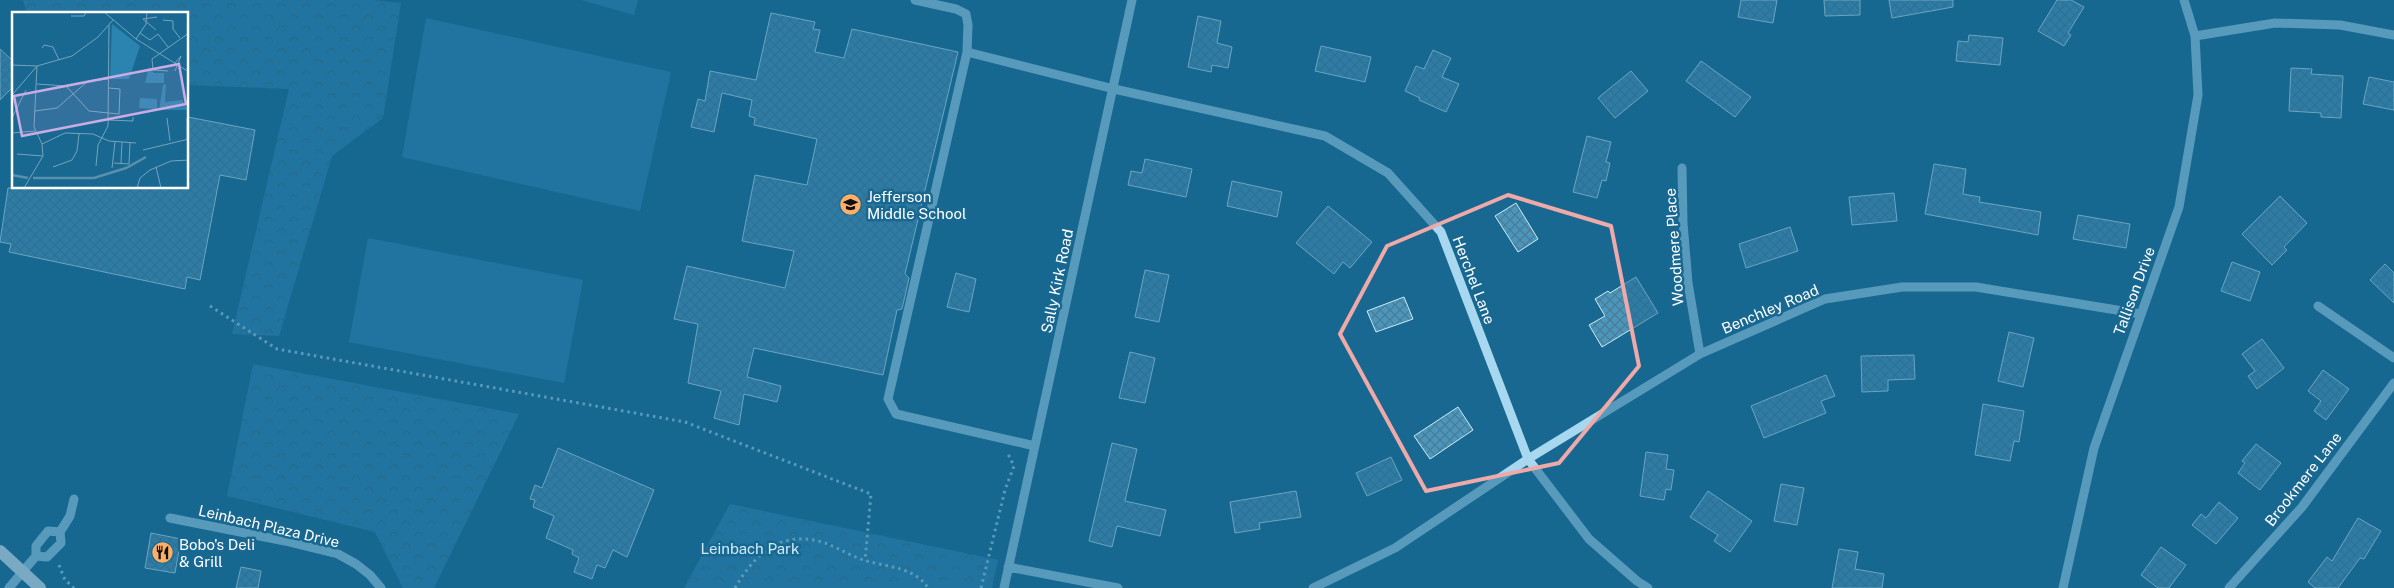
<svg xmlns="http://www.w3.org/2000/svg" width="2394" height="588" font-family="'Public Sans',sans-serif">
<defs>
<pattern id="park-crowns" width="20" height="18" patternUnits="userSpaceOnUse" patternTransform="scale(1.25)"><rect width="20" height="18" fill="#2b84af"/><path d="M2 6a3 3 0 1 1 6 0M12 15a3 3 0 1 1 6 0" fill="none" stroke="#3a6b82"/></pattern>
<pattern id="building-cross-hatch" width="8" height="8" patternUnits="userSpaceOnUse" patternTransform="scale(1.25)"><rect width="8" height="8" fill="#4a96bc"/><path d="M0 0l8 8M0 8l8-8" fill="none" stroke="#4b7c95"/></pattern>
</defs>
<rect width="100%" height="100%" fill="#186891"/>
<path fill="url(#park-crowns)" d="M23,0H372L401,3L383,118L332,156L279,336L232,334L289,89L188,85V14H27Z
M253,364L519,414L434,588H403L375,532L227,496Z
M730,504L998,560L992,588H684Z"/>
<path fill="#2b84af" d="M581,0H638L634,15Z
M426,18L671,72L640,211L402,157Z
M368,238L583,280L564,383L349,342Z"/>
<path fill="url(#building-cross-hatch)" stroke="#cdecfb" d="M1741,0H1777L1773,23L1738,17Z
M1824,0H1860V15L1825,16Z
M1889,0H1953V7L1892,18Z
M2057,0H2071L2084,7L2068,33L2071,35L2064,46L2038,31Z
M771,13L815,22L813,29L820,30L815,52L844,58L852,29L958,52L905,274L909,278L902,309L897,310L883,375L754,348L747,377L781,386L777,402L744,394L739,425L714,418L721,391L688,383L698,324L674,319L687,266L785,288L794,251L742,241L755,175L807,185L817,139L754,125L755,118L749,116L752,100L722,93L714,132L691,127L698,99L705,101L710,71L756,80Z
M1198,16L1221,21L1217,43L1232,47L1228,68L1212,65L1211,72L1188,67Z
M1969,35L2003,38L2000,65L1956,61L1958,41L1968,42Z
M1321,46L1371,57L1365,82L1315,71Z
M0,49L14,62V86L0,100Z
M1433,50L1451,58L1442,77L1459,84L1446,112L1419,100L1420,98L1405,91L1416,66L1424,69Z
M1701,61L1751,97L1735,117L1686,81Z
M2291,68L2312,69L2311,74L2343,76L2341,118L2321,117V113L2289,111Z
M1631,71L1648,91L1615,118L1598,98Z
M2369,77L2394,82V110L2363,104Z
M188,117L255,130L246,180L220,175L200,280L187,277L185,289L9,252L11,244L0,242L8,188H188Z
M1587,136L1611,142L1606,162L1610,163L1606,181L1602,180L1597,198L1573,192Z
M1145,159L1192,169L1186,197L1128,185L1131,171L1142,173Z
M1934,164L1966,169L1963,194L1980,197L1979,202L2041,212L2038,235L1925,214Z
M1232,181L1282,192L1277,217L1227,206Z
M1894,193L1897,221L1852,225L1849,197Z
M2280,196L2307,223L2284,247L2287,250L2272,265L2242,234Z
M1516,203L1538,239L1518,252L1495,216Z
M1328,206L1372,242L1350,268L1343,262L1334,274L1296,243Z
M2078,215L2130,224L2126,248L2073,239Z
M1790,227L1798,251L1746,268L1739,244Z
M2232,262L2260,272L2250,301L2221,291Z
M2385,264L2394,273V303L2370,280Z
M1145,270L1169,275L1159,322L1135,317Z
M956,273L976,279L969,312L947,307Z
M1636,277L1658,313L1602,347L1589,325L1605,316L1595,299L1608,291L1610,293Z
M1404,297L1413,319L1376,332L1367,311Z
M2009,332L2034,338L2023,387L1998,381Z
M2262,339L2284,368L2257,389L2248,376L2255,371L2242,354Z
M1130,352L1155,358L1145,403L1119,398Z
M1914,355L1915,379L1888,380V391L1862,392L1861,356Z
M2323,370L2349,389L2326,420L2314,411L2321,401L2308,391Z
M1826,375L1835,396L1821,401L1826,413L1764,438L1751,406Z
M1983,404L2024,411L2019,442L2014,441L2010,461L1975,455Z
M1458,407L1473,430L1430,459L1414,436Z
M1112,443L1137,449L1125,501L1166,510L1160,536L1117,526L1112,547L1089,541Z
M2256,444L2281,463L2260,490L2238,473L2245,463L2242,461Z
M558,448L654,490L627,557L613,550L605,568L597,565L592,579L574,572L579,558L572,554L573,550L546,538L554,516L533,507L535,500L530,499L535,485L542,488Z
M1646,452L1668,455L1666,469L1674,470L1671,490L1666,489L1664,500L1640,496Z
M1391,457L1402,480L1367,496L1356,473Z
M1781,484L1804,488L1797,525L1774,521Z
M1296,491L1301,517L1259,523L1260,529L1235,533L1230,502Z
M1708,491L1752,521L1730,552L1714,541L1718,535L1690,517Z
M2219,502L2238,518L2216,544L2192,525L2201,514L2206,518Z
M2358,518L2381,531L2364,559L2360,558L2338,588H2315L2308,582L2327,557L2332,561Z
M151,533L181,539L175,573L145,568Z
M2161,547L2186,565L2169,588H2158L2141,575Z
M1839,549L1858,552L1855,569L1884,574L1882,588H1832Z
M241,567L261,571L258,588H236Z"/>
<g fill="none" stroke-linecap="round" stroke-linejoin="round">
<path stroke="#a7d8ef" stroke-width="3" stroke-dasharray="2.5 4" stroke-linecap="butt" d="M210,306L277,349L685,422L871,494L865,561
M59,565L65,580L74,588
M735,588C755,553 782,529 825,543C839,548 852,557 867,561C888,567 916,568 928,588
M981,588L1005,490L1014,466L1007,452"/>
<path stroke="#a7d8ef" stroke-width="9" d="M915,0L956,9L966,14L968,25L967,52
M2195,36L2275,23L2340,25L2394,35
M1682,168L1683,223L1688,283L1700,354
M2318,306L2394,358
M1035,446L896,414L888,399L967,52L1114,89L1325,136L1388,173L1441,232L1528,459L1589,539L1637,581L1648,588
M170,518L285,541L338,554L356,564L370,575L381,588
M36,556L47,557L61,543L60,532L70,516L74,499
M1008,567L1118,588
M9,588L36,556V546L48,531L60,532
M1004,588L1132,0
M1313,588L1395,548L1528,459L1700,354L1825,299L1902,287H1976L2141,314
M2063,588L2094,448L2179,207L2198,95L2195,36L2184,0
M2229,588L2302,507L2394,383"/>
<path stroke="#eff9ff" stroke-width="12" d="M0,551L40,588"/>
</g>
<path d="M0 0H2394V588H0ZM1508,195L1611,226L1639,366L1559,463L1426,491L1340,334L1387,246Z" fill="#186891" fill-opacity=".55" fill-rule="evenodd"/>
<path fill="none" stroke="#efa9a9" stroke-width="4" stroke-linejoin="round" d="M1508,195L1611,226L1639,366L1559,463L1426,491L1340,334L1387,246Z"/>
<defs>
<symbol id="school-disc" viewBox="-11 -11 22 22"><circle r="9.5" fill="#ffb065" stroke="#186891"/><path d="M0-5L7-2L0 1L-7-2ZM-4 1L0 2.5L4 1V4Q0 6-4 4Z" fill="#111"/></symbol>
<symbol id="restaurant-disc" viewBox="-11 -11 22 22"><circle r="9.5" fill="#ffb065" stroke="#186891"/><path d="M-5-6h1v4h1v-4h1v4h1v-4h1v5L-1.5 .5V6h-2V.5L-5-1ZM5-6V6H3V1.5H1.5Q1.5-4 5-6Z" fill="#111"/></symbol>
</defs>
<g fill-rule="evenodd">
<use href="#school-disc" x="838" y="192" width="25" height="25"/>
<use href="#restaurant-disc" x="150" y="540" width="25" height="25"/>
</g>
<g text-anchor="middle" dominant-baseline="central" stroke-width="5" stroke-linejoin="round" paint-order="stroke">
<g font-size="15" fill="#fff" stroke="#186891" text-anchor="start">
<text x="867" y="196">Jefferson<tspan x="867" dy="17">Middle School</tspan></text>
<text x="179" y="544">Bobo's Deli<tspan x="179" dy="17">&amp; Grill</tspan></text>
</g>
<g font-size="15" fill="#fff" stroke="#186891">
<text transform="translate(1674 247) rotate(-94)">Woodmere Place</text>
<text transform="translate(1474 280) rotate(69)">Herchel Lane</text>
<text transform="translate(1057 281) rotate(-78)">Sally Kirk Road</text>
<text transform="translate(2134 291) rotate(-70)">Tallison Drive</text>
<text transform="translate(1770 309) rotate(-23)">Benchley Road</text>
<text transform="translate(2303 479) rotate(-52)">Brookmere Lane</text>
<text transform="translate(269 526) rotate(13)">Leinbach Plaza Drive</text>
</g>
<g font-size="15" fill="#cdecfb" stroke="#186891">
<text x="750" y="548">Leinbach Park</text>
</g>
</g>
<g transform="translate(12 12)">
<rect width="176" height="176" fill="#186891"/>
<path d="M100,12L128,34L117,67H98ZM137,55L142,61H152V71H133ZM154,72L153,90L170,88L176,98H147L151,73Z" fill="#2b84af"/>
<path d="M128,86L145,87V97L127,96Z" fill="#2b84af"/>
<path fill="none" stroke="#5a90ac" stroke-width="2.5" d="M0,163L16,166M21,166H82L114,156L134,145"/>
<path fill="none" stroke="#74a4bd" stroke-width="1" d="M92,0L124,27L177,60M59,4H72L74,0M151,8L161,9V17L168,26M144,18L131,7L145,5M128,21L138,28L146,22L156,35M124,27L134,12L135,0M30,36L32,33L41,35L47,48M0,53L25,54L22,115L30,132L31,144L12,176M156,59L141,58L140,47L177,21M163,59L169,44L163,51M25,72L54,74L77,99L107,102L108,77L97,76M0,83L25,54L60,44L86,25L101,8M23,99L45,96L76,69L97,67M0,106L14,78M155,106L158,129M96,108L121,109V105M0,121L23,119M175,127V106M30,132L53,121L81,122L97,129L124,131M131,138L177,127M5,142L31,144M102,151L117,152L118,131M109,151L110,130M84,154L86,133L96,114L97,13M41,155L60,148L65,139L67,122M144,155L149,176M100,156L103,130M125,176L128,166L138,158L159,149L177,148"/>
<path fill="#caabe5" fill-opacity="0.15" stroke="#caabe5" stroke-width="2.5" d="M167,52L174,92L10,124L2,84Z"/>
<rect width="176" height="176" fill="none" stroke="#fff" stroke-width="2.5"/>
</g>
</svg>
